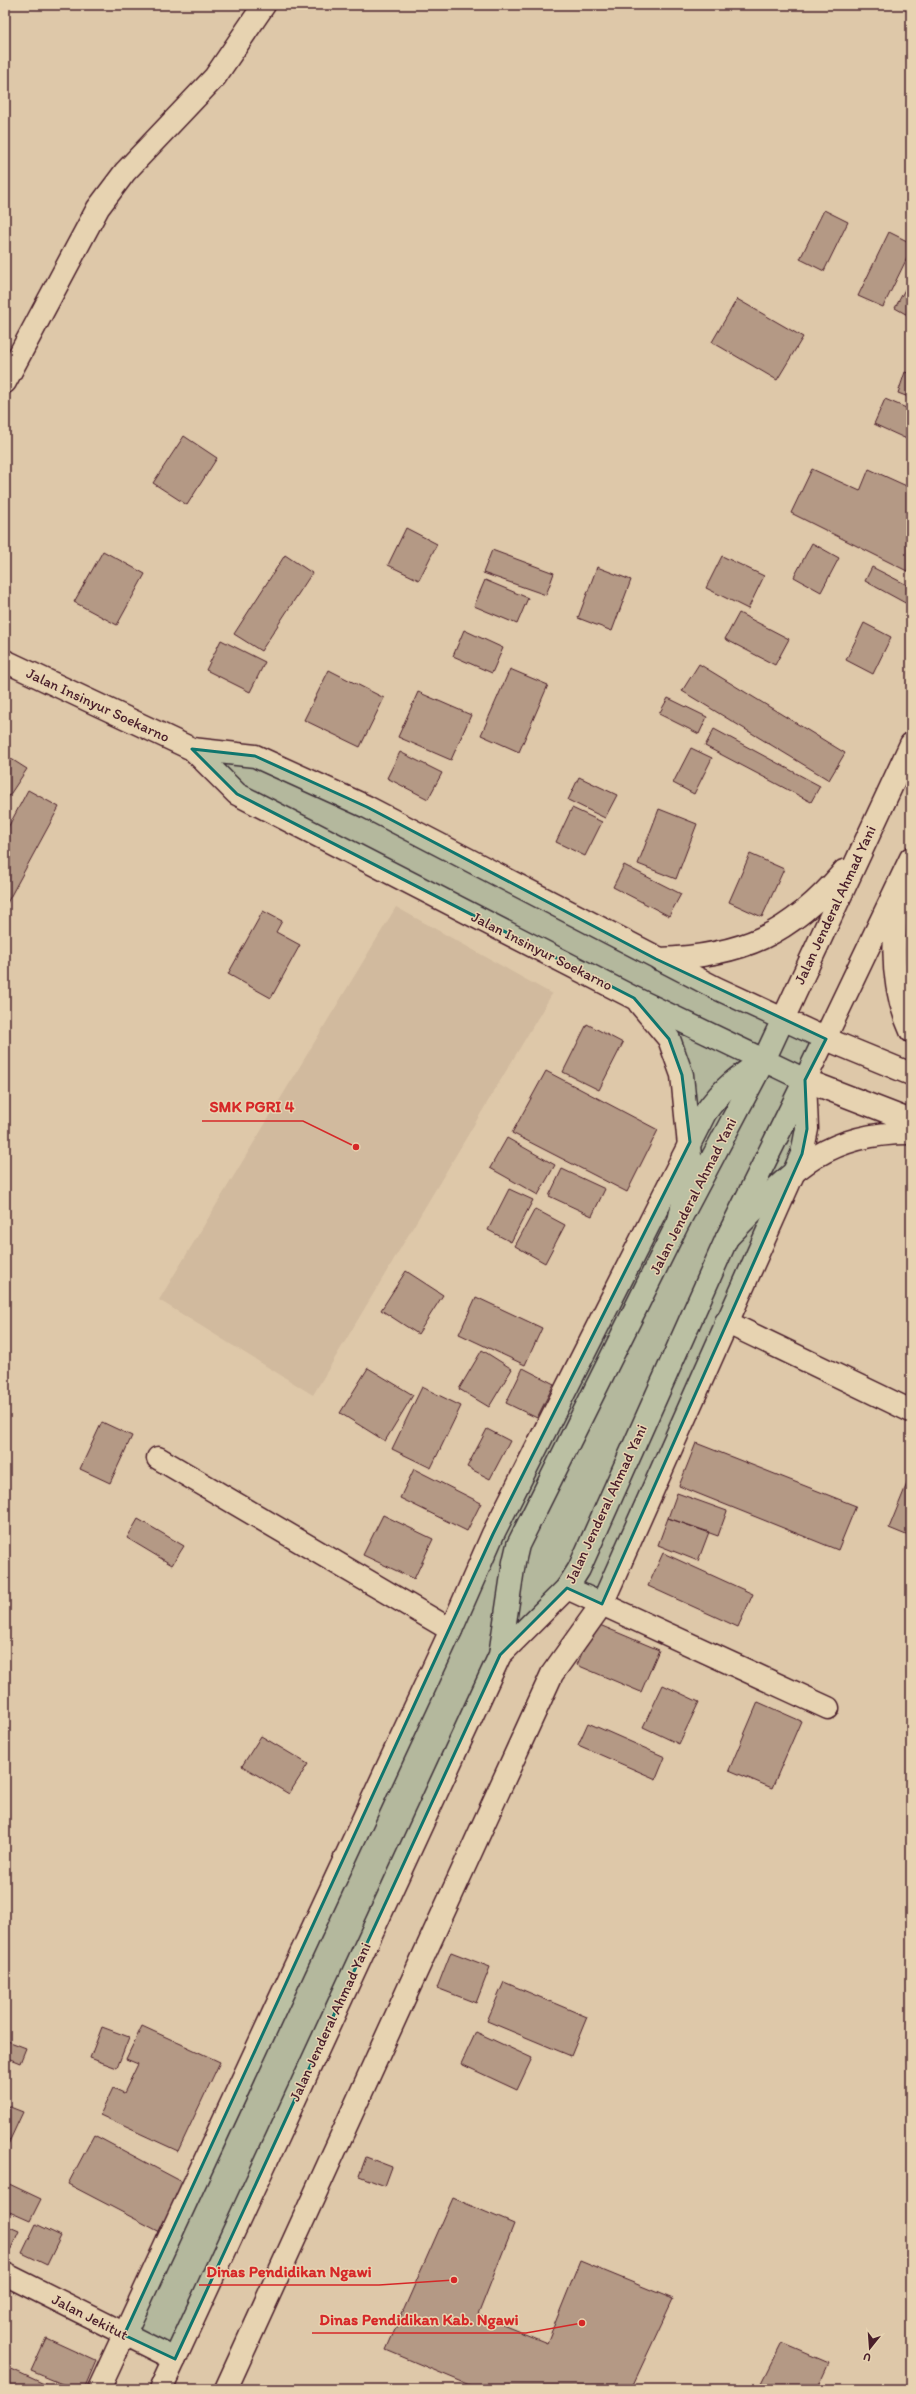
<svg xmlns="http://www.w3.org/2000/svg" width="916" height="2394" font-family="Itim,sans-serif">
<rect width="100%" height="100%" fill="#dec8a9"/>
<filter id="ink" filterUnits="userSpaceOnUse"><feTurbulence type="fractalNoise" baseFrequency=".025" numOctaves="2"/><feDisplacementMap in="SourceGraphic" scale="8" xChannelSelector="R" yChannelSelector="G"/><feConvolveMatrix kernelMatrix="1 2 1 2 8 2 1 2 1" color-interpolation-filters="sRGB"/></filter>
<g filter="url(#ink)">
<path fill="#d1ba9e" d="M396,907L552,994L313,1395L159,1300Z"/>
<path fill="#b49985" stroke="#4a1f2b" d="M824,210L848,222L824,271L800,259Z
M889,232L911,243V250L883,307L858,296Z
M911,278V317L895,308Z
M737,299L803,337L777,380L712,342Z
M905,372L911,374V398L898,393Z
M885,399L911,410V441L874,424Z
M184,436L217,458L187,505L153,483Z
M812,469L860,491L869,469L911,488V573L791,513Z
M406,528L437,544L419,580L388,565Z
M812,543L839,558L821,592L794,577Z
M492,550L554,573L546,595L483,573Z
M103,551L145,574L117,625L74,602Z
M285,555L312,573L261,651L234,634Z
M722,556L764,576L748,609L706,588Z
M597,567L631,580L612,631L578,618Z
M872,567L911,587L909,605L865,581Z
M485,580L528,598L517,624L474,606Z
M739,613L789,639L775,665L725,639Z
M864,623L891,637L873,674L846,660Z
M464,630L503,648L492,673L453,656Z
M221,640L265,662L250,692L206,670Z
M699,664L845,753L829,780L682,691Z
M510,669L548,685L519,752L481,735Z
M329,670L384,698L360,747L304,720Z
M418,692L471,715L451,760L398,737Z
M668,698L707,717L699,734L659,714Z
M714,729L820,786L811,802L705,746Z
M691,748L712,758L694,794L673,783Z
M400,752L442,773L428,799L387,778Z
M5,755L27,769L7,799L5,798Z
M579,777L617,795L605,818L568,800Z
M28,790L59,807L7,903L5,902V833Z
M572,808L602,822L585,856L556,842Z
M659,809L697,824L676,879L638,864Z
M750,854L784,869L762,917L729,902Z
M624,865L681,894L669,916L613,887Z
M263,911L282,921L276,932L300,945L271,998L228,974Z
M587,1024L623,1043L599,1090L563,1072Z
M546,1071L658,1130L627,1192L512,1133Z
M507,1138L555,1165L538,1195L490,1168Z
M562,1169L605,1189L592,1216L549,1196Z
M509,1189L533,1200L511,1242L488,1230Z
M535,1209L565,1225L545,1263L515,1246Z
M406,1271L443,1295L418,1334L381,1310Z
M476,1297L542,1328L525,1365L459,1334Z
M482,1350L512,1369L489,1407L459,1389Z
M368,1368L413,1395L385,1441L340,1413Z
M523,1368L554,1384L537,1418L506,1403Z
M422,1387L461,1406L431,1468L392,1449Z
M102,1422L132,1436L110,1483L80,1469Z
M487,1429L510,1441L490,1479L467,1467Z
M696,1443L856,1506L838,1550L679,1486Z
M414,1469L481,1503L467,1531L400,1498Z
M908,1481L911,1482V1537L889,1528Z
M677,1493L727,1511L718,1536L668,1518Z
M383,1515L433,1539L414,1579L363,1555Z
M668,1518L709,1532L698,1561L658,1545Z
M138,1519L184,1546L172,1565L127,1538Z
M663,1553L753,1594L738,1627L648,1586Z
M595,1623L659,1650L641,1692L577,1665Z
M663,1685L699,1702L679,1744L643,1727Z
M758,1702L801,1721L772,1788L729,1770Z
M588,1723L665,1757L656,1779L578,1745Z
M261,1736L308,1764L289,1794L242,1766Z
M451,1952L490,1967L476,2003L437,1988Z
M504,1982L587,2017L571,2056L487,2021Z
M142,2026L220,2062L178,2151L100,2115L113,2088L124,2093L138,2064L126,2059Z
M102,2027L129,2037L117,2068L90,2058Z
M476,2032L532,2058L517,2090L461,2064Z
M5,2040L26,2048L20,2063L5,2057Z
M5,2105L23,2112L10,2140L5,2138Z
M94,2135L190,2186L162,2233L68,2184Z
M5,2138L10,2140L5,2153Z
M366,2157L392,2167L385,2186L359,2176Z
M5,2182L41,2199L30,2221L5,2210Z
M453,2198L514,2224L478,2315L547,2343L580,2261L673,2299L631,2389H479L386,2350Z
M36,2224L61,2236L47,2265L22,2253Z
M5,2225L19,2231L8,2255L5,2253Z
M46,2338L96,2361L84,2389H74L31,2371Z
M782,2343L829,2363L817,2389H759Z
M5,2366L55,2389H5Z"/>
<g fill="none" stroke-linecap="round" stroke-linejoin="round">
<defs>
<path id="street" d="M5,382L98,208L125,172L215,77L264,5
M726,1322L911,1411
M158,1458L451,1630
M567,1588L828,1708"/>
<path id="secondary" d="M5,2274L175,2359
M99,2389L451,1630L493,1534L705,1113C723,1088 738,1076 764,1060
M226,2389L552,1674L602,1604L802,1154L807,1129L805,1080"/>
<path id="primary" d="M500,1655L567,1588L579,1569L727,1238L805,1080
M161,2389L500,1655L514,1562L518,1545L679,1221L764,1060"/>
<path id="highway" d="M5,661L192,749L255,756L367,807L716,988L826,1039L911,1074
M192,749L237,794L634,998L805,1080L911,1121
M900,897C891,942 892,989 911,1031
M659,959C742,956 790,935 844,871
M639,1003L669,1039L682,1075L691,1166L679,1221
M764,1060L911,744
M805,1080L911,858
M727,1238C786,1178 819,1132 911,1133"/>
</defs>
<use href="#street" stroke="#4a1f2b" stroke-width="25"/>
<use href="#secondary" stroke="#4a1f2b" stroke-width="25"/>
<use href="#primary" stroke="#4a1f2b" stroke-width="25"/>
<use href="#highway" stroke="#4a1f2b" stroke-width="25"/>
<use href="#street" stroke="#e7d3b1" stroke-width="22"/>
<use href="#secondary" stroke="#e7d3b1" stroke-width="22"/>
<use href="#primary" stroke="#e7d3b1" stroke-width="22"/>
<use href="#highway" stroke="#e7d3b1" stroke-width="22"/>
</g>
</g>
<path fill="#0f766e" fill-opacity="0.2" stroke="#0f766e" stroke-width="3" stroke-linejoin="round" d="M192,749L255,756L367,807L656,959L826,1039L805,1080L807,1129L802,1154L602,1604L567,1588L500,1655L175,2359L124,2335L493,1534L690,1142L682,1075L669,1039L634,998L237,794Z"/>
<g text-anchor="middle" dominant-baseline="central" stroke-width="3" stroke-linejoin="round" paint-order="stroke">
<g font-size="15" fill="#4a1f2b" stroke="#e7d3b1">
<text transform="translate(98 705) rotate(25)">Jalan Insinyur Soekarno</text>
<text transform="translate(835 905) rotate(-65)">Jalan Jenderal Ahmad Yani</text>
<text transform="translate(542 951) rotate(27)">Jalan Insinyur Soekarno</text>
<text transform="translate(693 1196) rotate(-63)">Jalan Jenderal Ahmad Yani</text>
<text transform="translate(606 1504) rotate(-65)">Jalan Jenderal Ahmad Yani</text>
<text transform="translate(330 2022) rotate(-65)">Jalan Jenderal Ahmad Yani</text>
<text transform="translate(90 2317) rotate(27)">Jalan Jekitut</text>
</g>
</g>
<path fill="none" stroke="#d62828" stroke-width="1.5" d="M356 1147L303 1121H202M454 2280L379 2285H199M582 2323L526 2333H312"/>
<g fill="#d62828" stroke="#e7d3b1" stroke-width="1.5">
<circle cx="356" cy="1147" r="4"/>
<circle cx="454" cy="2280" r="4"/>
<circle cx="582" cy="2323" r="4"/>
</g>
<g font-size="16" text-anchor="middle" font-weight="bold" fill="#d62828" stroke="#e7d3b1" stroke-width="3" stroke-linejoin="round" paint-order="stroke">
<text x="252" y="1112">SMK PGRI 4</text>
<text x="289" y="2277">Dinas Pendidikan Ngawi</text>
<text x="419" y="2325">Dinas Pendidikan Kab. Ngawi</text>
</g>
<rect width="916" height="2394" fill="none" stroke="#e7d3b1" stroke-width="20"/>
<rect x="10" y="10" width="896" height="2374" fill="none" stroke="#4a1f2b" stroke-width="1.5" filter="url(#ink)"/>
<g transform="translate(870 2348) rotate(197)" stroke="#e7d3b1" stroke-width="3" paint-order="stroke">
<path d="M0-3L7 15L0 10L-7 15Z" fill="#4a1f2b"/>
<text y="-6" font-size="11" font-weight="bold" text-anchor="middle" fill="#4a1f2b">U</text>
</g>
</svg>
